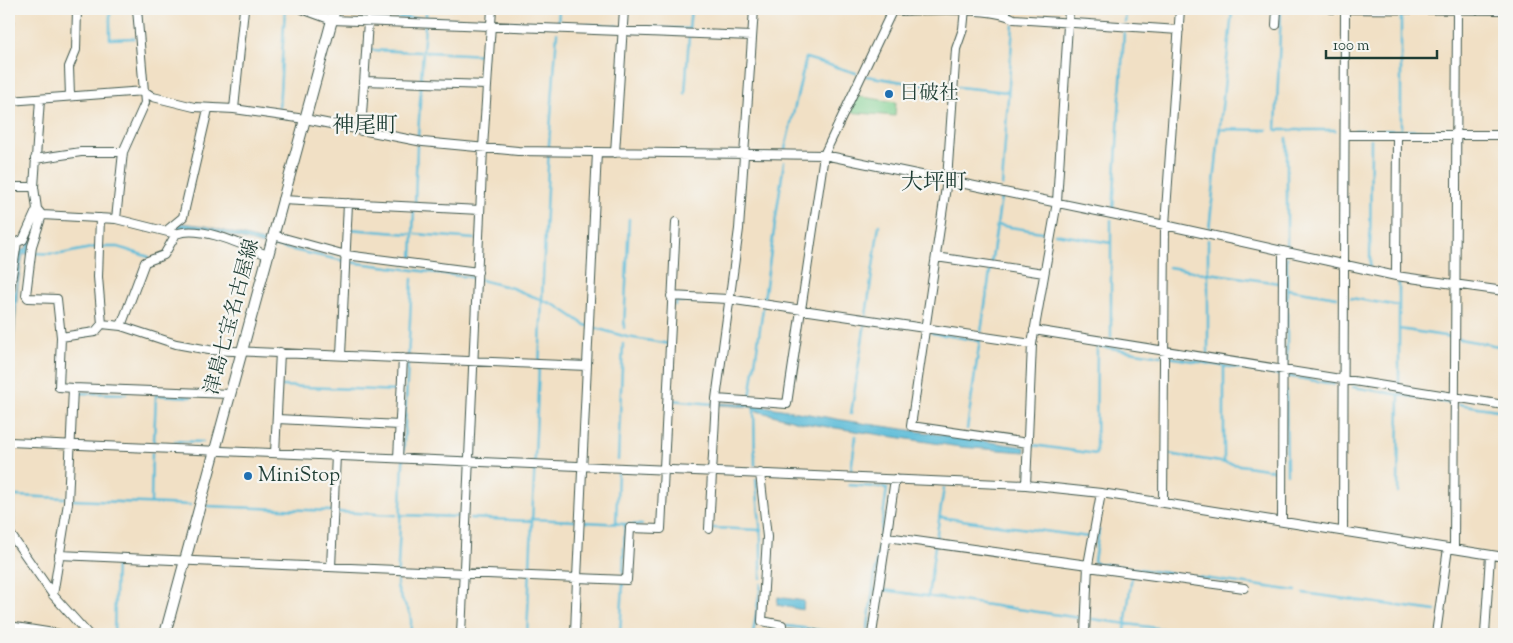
<svg xmlns="http://www.w3.org/2000/svg" width="1513" height="643" font-family="'Sorts Mill Goudy','Noto Serif JP',serif">
<rect width="100%" height="100%" fill="#f6f6f2"/>
<filter id="ink" filterUnits="userSpaceOnUse"><feTurbulence type="fractalNoise" baseFrequency=".02" numOctaves="2"/><feDisplacementMap in="SourceGraphic" scale="10" xChannelSelector="R" yChannelSelector="G"/><feConvolveMatrix kernelMatrix="1 2 1 2 8 2 1 2 1" color-interpolation-filters="sRGB"/></filter>
<filter id="wash" filterUnits="userSpaceOnUse"><feTurbulence type="fractalNoise" baseFrequency=".0096" numOctaves="4" result="noise"/><feDisplacementMap in="SourceGraphic" scale="20" xChannelSelector="R" yChannelSelector="G"/><feGaussianBlur stdDeviation="1.12" result="paint"/><feColorMatrix in="noise" values="0 0 0 0 0 0 0 0 0 0 0 0 0 0 0 0 0 1.4 0 .05"/><feComposite in="paint" operator="in"/></filter>
<g filter="url(#wash)">
<rect width="100%" height="100%" fill="#f1e0c5"/>
<path fill="#80d091" stroke="#508662" d="M855,96L896,102L895,116L847,112Z"/>
<path fill="#5abbd8" stroke="#3c7c86" d="M37,217L29,254L23,255L18,286L13,355L14,527L9,528V342L19,251L26,248Z
M182,223L206,226L264,241L263,245L207,229L174,228Z
M719,403L753,404L848,421L1025,447V452L960,447L803,423L753,410V407L719,405Z
M778,597L804,601L803,610L777,605Z"/>
<g fill="none" stroke-linecap="round" stroke-linejoin="round">
<path stroke="#5abbd8" stroke-width="2.5" d="M110,9V39L134,38
M315,9L326,13
M1281,9L1276,130H1335
M1013,14V9
M342,15L487,21
M426,19V9
M496,22L534,23
M543,23L617,26
M1125,23L1126,9
M558,25L559,9
M629,27L689,29L691,9
M370,50L420,52
M426,52L486,55
M866,76L909,83L950,86
M421,80L425,25
M958,87L1008,92
M685,94L689,36
M279,109L285,9
M1220,129L1267,130
M1355,130L1453,131
M1460,130H1504
M1401,133V13
M418,136L421,85
M1287,138V248
M785,149L806,58L856,73
M1002,186L1013,25
M415,204L417,146
M1113,210L1124,32
M997,225L1048,233
M349,229L410,234
M1209,230L1232,12
M416,234L475,239
M1055,234L1111,243
M274,246L349,262L469,277L512,288L557,306L585,325L627,337L670,344
M33,253L61,254L96,247H118L149,257
M412,259L414,209
M1370,266L1371,139
M1169,267L1208,274
M1209,273L1279,283
M1287,289L1337,297
M1351,298L1399,306
M764,299L784,162
M675,305L677,301L722,302
M866,316L879,225
M624,328L629,219
M1399,329L1451,337
M981,332L1001,198
M932,333L980,341
M1111,337V220
M1459,339L1504,347
M1208,353V240
M1168,357L1279,375
M1287,367V257
M1286,378V376L1334,384
M1399,384V281
M282,386L399,391
M1353,387L1450,403
M1286,391L1287,474
M76,396L79,393L126,394
M750,398L763,308
M671,400L713,404
M1458,404L1504,411
M754,407L755,465
M851,414L865,323
M967,429L980,339
M154,441L156,395L191,397
M175,441L203,442
M1033,445L1096,454L1097,346L1161,356
M1168,454L1279,471
M618,460L623,344
M1224,463V367
M851,470L856,436
M756,479L761,537V578
M849,485L887,488L873,589L875,590
M1398,492L1399,395
M16,496L65,498
M73,500L190,505
M151,503L152,453
M207,506L331,511
M338,512L396,515
M401,515L462,517
M939,517L1089,537
M470,518L532,521
M532,519L575,521
M585,522L642,525
M616,524L618,474
M713,528L761,530
M936,539L944,488
M1094,561L1099,530
M1095,563L1296,591
M623,573L625,524
M884,590L1080,618
M1303,593L1436,611
M928,597L935,546
M1092,619L1199,634
M787,626L850,634
M114,634L116,560
M410,634C415,605 402,610 397,586L412,279
M527,634L549,144L557,33
M620,634L623,584
M753,634L761,584
M867,634L873,589
M1124,634L1132,575"/>
</g>
</g>
<g filter="url(#ink)">
<g fill="none" stroke-linecap="round" stroke-linejoin="round">
<defs>
<path id="minor" d="M302,9L332,20L752,36
M965,9L963,29L956,49L947,180L911,426L1028,443
M1331,9L1504,10
M892,11C921,11 991,6 1014,19L1179,30
M9,25L10,9
M1276,25L1277,9
M364,81L487,85
M70,96L69,67L76,50L77,9
M9,101L144,91L153,97L194,107L234,109L305,119L423,142L518,151L824,155L1165,225L1396,276L1504,291
M234,109L244,9
M361,131L368,21
M1345,135H1504
M615,153L624,9
M35,159L81,152H123
M9,187H34L37,209L42,215L116,219L176,234C200,224 245,246 267,255
M34,187L40,99
M282,200L480,210
M42,215L32,246L26,295L28,298L57,299L61,337L59,387L73,388
M100,218L98,277L102,324
M116,219L123,152L145,103L137,9
M166,231L183,217L208,109
M176,234L164,255L145,262L121,326L176,344L209,350L587,366
M273,235L346,255L478,272
M936,257L1044,273
M1396,276L1397,135
M9,295L17,242L23,240L37,209
M671,296L728,299L1032,344
M1034,330L1504,405
M61,337L95,332L102,324L121,326
M341,355L348,203
M716,399L787,404L824,155L893,9
M277,419L400,425
M9,442L1026,485L1101,493L1504,557
M275,453L280,352
M398,458L403,358
M760,473L767,537L762,621L782,625V630L815,634
M1026,485L1032,344L1057,202L1069,9
M1163,503L1165,225L1180,9
M1282,521L1283,251
M709,529L716,399L739,229L754,9
M1343,531L1345,9
M9,532L53,595L88,634
M887,537L1088,565
M1454,548L1457,9
M59,555L577,578L597,152
M331,567L336,455
M1088,567L1244,588
M53,595L68,503L73,388L230,394
M9,626L60,634
M461,634L483,148L492,9
M575,634L577,578L627,580L630,528L661,529L676,222
M872,634L895,479
M1085,634L1088,565L1101,493
M1436,634L1448,548
M1485,634L1490,555"/>
<path id="major" d="M165,634L335,9"/>
</defs>
<use href="#minor" stroke="#3e554a" stroke-width="10"/>
<use href="#major" stroke="#3e554a" stroke-width="12"/>
<use href="#minor" stroke="#fff" stroke-width="8"/>
<use href="#major" stroke="#fff" stroke-width="10"/>
</g>
</g>
<g fill="#1f6fb2" stroke="#f6f6f2" stroke-width="2">
<circle cx="889" cy="94" r="5"/>
<circle cx="248" cy="476" r="5"/>
</g>
<g text-anchor="middle" dominant-baseline="central" stroke-width="4.5" stroke-linejoin="round" paint-order="stroke">
<g font-size="20" fill="#1f3d34" stroke="#f6f6f2" text-anchor="start">
<text x="899" y="94">日破社</text>
<text x="258" y="476">MiniStop</text>
</g>
<g font-size="20" fill="#1f3d34" stroke="#f6f6f2">
<text transform="translate(233 317) rotate(-75)">津島七宝名古屋線</text>
</g>
<g font-size="22" fill="#1f3d34" stroke="#f6f6f2">
<text x="365" y="127">神尾町</text>
<text x="934" y="184">大坪町</text>
</g>
</g>
<rect width="1513" height="643" fill="none" stroke="#f6f6f2" stroke-width="30"/>
<path d="M1326 50v8h111v-8" fill="none" stroke="#1f3d34" stroke-width="2.5"/>
<text x="1333" y="50" font-size="15" fill="#1f3d34" stroke="#f6f6f2" stroke-width="4" paint-order="stroke">100 m</text>
</svg>
